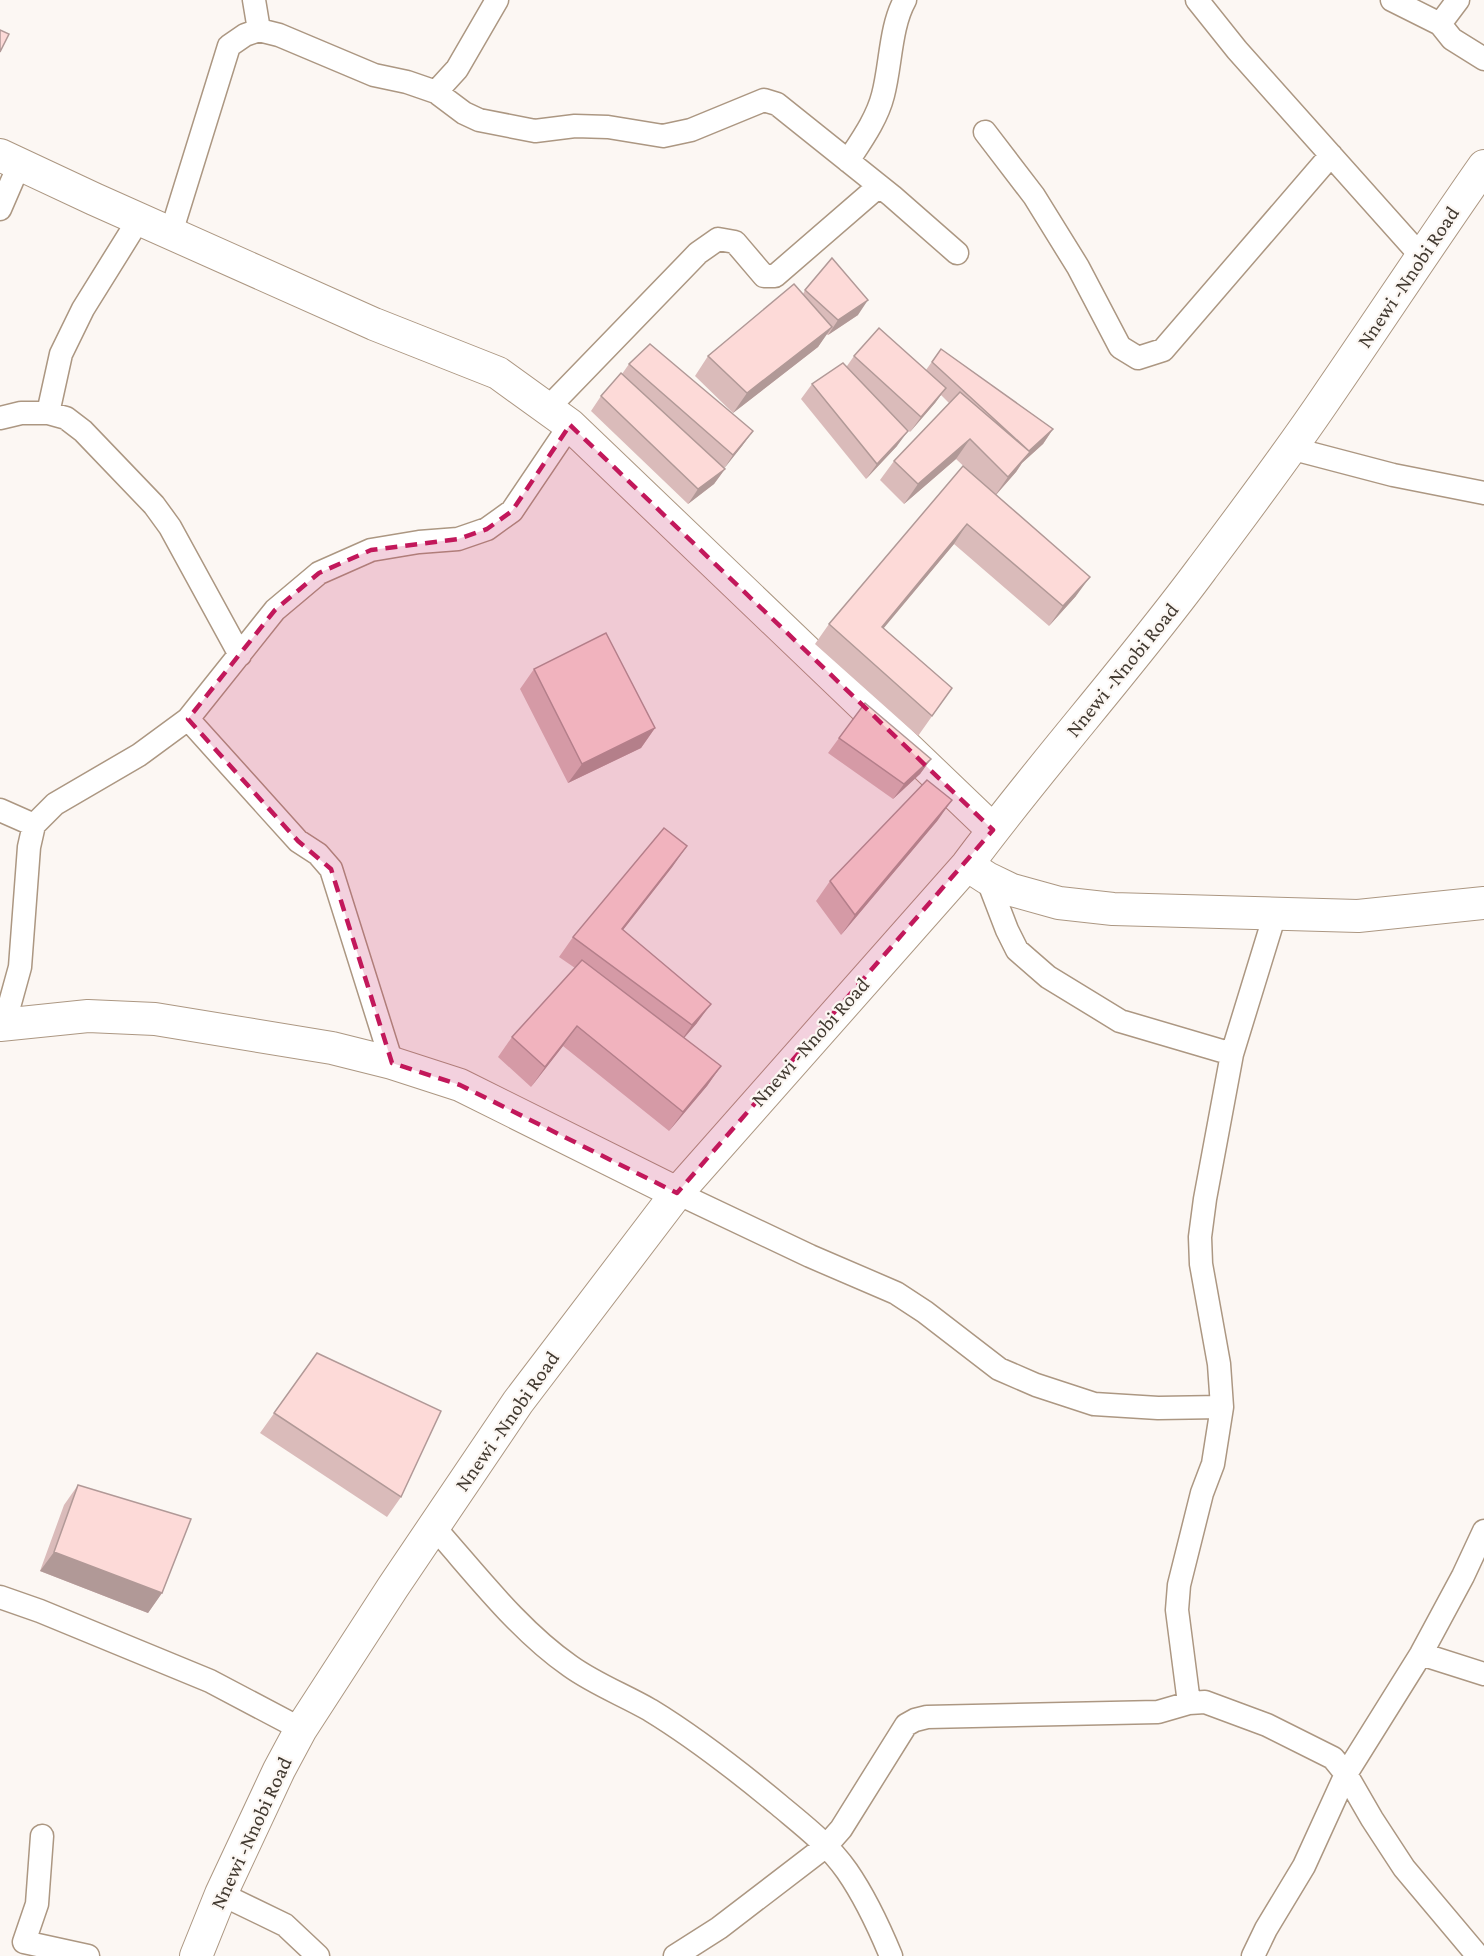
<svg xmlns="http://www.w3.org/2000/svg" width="1484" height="1956" font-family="'Crimson Pro',serif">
<rect width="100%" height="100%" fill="#fcf7f3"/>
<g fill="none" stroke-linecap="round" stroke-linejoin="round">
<defs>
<path id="street" d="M254,0L259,30
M1197,0L1237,50L1421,256
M1392,0L1440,24L1452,39L1484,59
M1440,24L1458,0
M436,92L457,69L497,0
M985,132L1034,196L1078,267L1120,347L1138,358L1163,350L1331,155
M848,161C861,141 877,119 883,95C891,65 890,27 905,0
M0,209L19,165
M171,233L229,46L245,35L259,30L279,35L374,75L407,82L436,92L464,113L479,120L535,131L575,126L608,127L663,136L691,130L764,100L777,104L892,196L957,253
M547,409L698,253L718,239L735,242L764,276H775L879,186
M48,413L61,354L83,309L139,219
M0,418L21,413H48L66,418L83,431L154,505L170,527L240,655
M1290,448L1393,475L1484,493
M188,719L298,841L318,854L331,869L392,1063
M0,810L34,825
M987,878L1007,930L1017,950L1048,977L1120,1021L1232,1054
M4,1025L20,967L29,847L34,825L55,804L139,755L188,719L275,610L319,573L371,550L419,542L458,539L487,529L512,511L570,425
M677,1193L810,1256L896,1293L925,1312L999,1369L1036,1385L1094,1404L1158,1408L1222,1407
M433,1526C475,1573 518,1630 570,1666C595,1684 624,1695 650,1710C696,1738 738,1771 779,1805C804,1826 828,1844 847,1871C865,1897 879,1927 891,1956
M0,1597L40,1611L210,1681L301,1729
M1421,1654L1484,1674
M1189,1703L1177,1610L1179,1585L1202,1493L1213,1464L1222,1407L1219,1364L1201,1264L1200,1237L1205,1199L1232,1054L1275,914
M42,1836L37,1904L24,1942L88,1956
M221,1894L285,1925L318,1956
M675,1956L719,1928L826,1846L841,1829L906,1725L915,1720L927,1717L1158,1712L1189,1703L1205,1702L1267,1725L1333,1758L1346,1774L1372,1819L1404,1868L1478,1956
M1253,1956L1266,1929L1304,1866L1346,1774L1421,1654L1463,1576L1484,1531"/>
<path id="secondary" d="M0,155L94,199L374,324L498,373L570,425L993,830
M967,865L987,878L1012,890L1059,903L1113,909L1358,916L1484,903
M0,1025L88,1016L155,1019L332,1048L392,1063L460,1085L677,1193
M196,1956L221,1894L279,1770L301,1729L393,1587L518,1402L677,1193L967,865C1042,764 1126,671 1201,570C1243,514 1286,457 1326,398C1379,321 1430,243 1484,166"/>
</defs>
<use href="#street" stroke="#ac9782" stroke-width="25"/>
<use href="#secondary" stroke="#ac9782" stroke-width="34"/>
<use href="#street" stroke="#fff" stroke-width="22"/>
<use href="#secondary" stroke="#fff" stroke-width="32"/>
</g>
<path fill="#dabbba" d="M805,290L858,315L828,335L826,334L818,347L733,413L695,376L708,356L803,294Z
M941,349L1053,429L1043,444L1022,463L1016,472L996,495L1076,596L1049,626L954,544L883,628L952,688L918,736L815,644L829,624L972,474L956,459L904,504L880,480L894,461L949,403L941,395L935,403L910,432L899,422L897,446L866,479L801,399L812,384L847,366L854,356L926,370Z
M629,364L753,431L742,446L724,468L725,469L714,484L688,504L591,411L601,396L622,374Z
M534,669L655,728L641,748L568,783L520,689Z
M839,738L931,759L920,774L893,799L828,753Z
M938,820L841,935L816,901L830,881Z
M673,866L623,930L697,1023L684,1038L721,1066L707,1086L669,1131L563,1046L531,1087L498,1057L512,1037L575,968L559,957L573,937Z
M317,1353L401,1497L387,1517L260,1433Z
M78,1485L162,1593L148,1613L40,1571L64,1505Z"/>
<path fill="#b19997" d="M868,300L858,315L828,335L838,320Z
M832,327L818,347L733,413L747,393Z
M946,388L935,403L910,432L921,417Z
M1053,429L1043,444L1022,463L1016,472L994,497L1008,477L1028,452Z
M753,431L742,446L723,470L733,455Z
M908,431L897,446L866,479L877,464Z
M970,439L956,459L904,504L918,484Z
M725,469L714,484L688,504L698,489Z
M967,524L954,544L868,647L882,627Z
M1090,577L1076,596L1049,626L1063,606Z
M655,728L641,748L568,783L582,764Z
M931,759L920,774L893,799L904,784Z
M952,800L938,820L841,935L855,915Z
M687,846L673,866L608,949L622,929Z
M711,1004L697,1023L678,1045L692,1025Z
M577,1026L563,1046L531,1087L545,1067Z
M721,1066L707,1086L669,1131L683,1112Z
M54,1552L162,1593L148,1613L40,1571Z"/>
<path fill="#fddad8" stroke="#b19997" stroke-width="1.5" d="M0,30L9,34L0,52Z
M832,258L868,300L838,320L805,290Z
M794,284L832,327L747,393L708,356Z
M879,328L946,388L921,417L854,356Z
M650,344L753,431L733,455L629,364Z
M941,349L1053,429L1029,451L932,362Z
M843,363L908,431L877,464L812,384Z
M621,373L725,469L698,489L601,396Z
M960,392L1030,452L1008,477L970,439L918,484L894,461Z
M963,466L1090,577L1063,606L967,524L882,627L952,688L932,716L829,624Z
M606,633L655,728L582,764L534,669Z
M865,703L931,759L904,784L839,738Z
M927,780L952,800L855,915L830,881Z
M664,828L687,846L622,929L711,1004L692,1025L573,937Z
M582,960L721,1066L683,1112L577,1026L545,1067L512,1037Z
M317,1353L441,1411L401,1497L274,1413Z
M78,1485L191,1519L162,1593L54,1552Z"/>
<path fill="#c2185b" fill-opacity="0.2" stroke="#c2185b" stroke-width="4.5" stroke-dasharray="12 8" stroke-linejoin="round" d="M570,425L993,830L677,1193L460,1085L392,1063L331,869L298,841L188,719L275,610L319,573L371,550L458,539L487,529L512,511Z"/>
<g text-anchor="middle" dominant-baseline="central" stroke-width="4.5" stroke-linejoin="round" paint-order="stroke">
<g font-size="21" fill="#423a31" stroke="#fcf7f3">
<text transform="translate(1408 277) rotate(-56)">Nnewi -Nnobi Road</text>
<text transform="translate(1122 670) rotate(-51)">Nnewi -Nnobi Road</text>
<text transform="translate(810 1042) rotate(-48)">Nnewi -Nnobi Road</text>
<text transform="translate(507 1421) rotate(-55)">Nnewi -Nnobi Road</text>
<text transform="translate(251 1833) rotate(-65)">Nnewi -Nnobi Road</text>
</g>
</g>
</svg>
